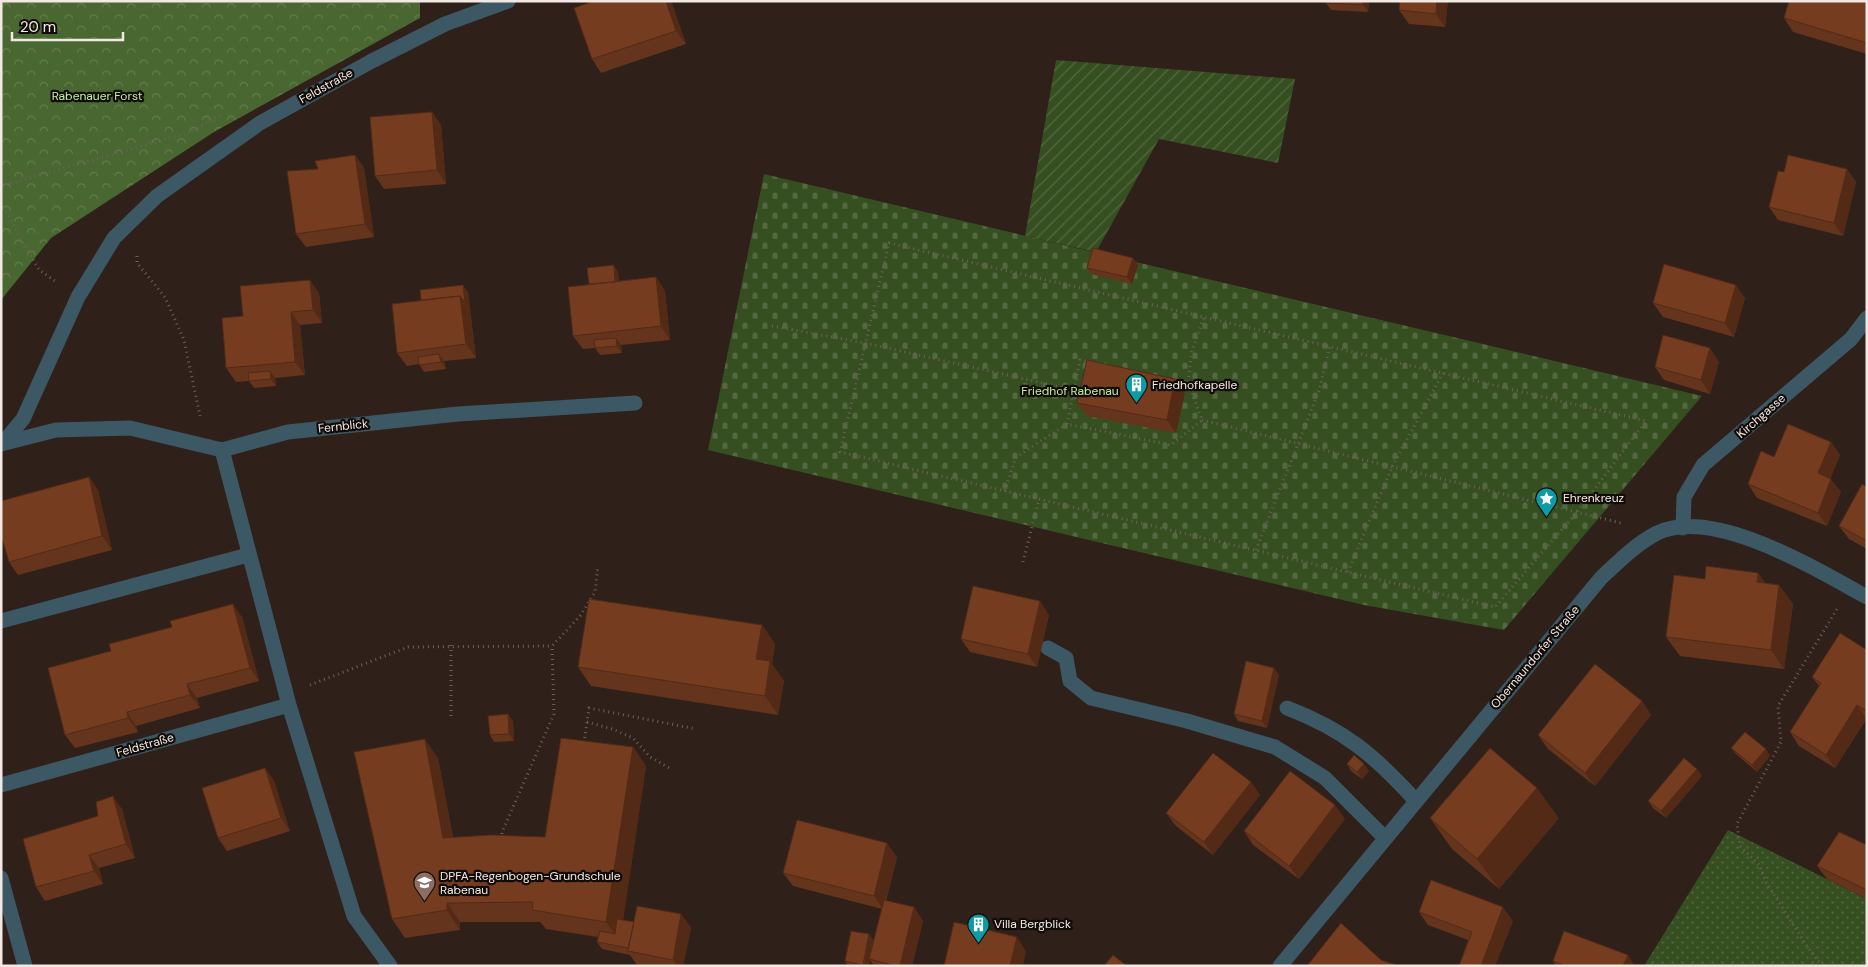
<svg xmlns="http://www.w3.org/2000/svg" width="1868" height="967" font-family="'DM Sans',sans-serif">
<defs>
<pattern id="forest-crowns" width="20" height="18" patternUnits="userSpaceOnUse" patternTransform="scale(1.25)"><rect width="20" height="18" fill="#496730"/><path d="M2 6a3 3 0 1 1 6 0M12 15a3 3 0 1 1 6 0" fill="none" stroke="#647d4e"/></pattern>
<pattern id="cemetery-stones" width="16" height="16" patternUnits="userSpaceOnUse" patternTransform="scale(1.25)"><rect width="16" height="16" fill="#364f21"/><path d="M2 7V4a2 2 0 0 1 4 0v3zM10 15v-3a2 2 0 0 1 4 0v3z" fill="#546841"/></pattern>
<pattern id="park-dots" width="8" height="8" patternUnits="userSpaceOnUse" patternTransform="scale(1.25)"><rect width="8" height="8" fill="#364f21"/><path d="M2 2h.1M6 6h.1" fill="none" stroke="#546841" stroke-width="1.8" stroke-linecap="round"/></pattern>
<pattern id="garden-furrows" width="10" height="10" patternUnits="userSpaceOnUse" patternTransform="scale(1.25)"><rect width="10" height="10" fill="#364f21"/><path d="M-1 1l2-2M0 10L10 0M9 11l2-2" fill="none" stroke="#546841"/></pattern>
</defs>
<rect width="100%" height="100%" fill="#2f201a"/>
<path fill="url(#forest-crowns)" d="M1,1H420V18L214,132L51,238L1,300Z"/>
<path fill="url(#cemetery-stones)" d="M764,174L1702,396L1504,630L1364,605L708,450Z"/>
<path fill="url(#park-dots)" d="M1728,830L1867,899V966H1644Z"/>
<path fill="url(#garden-furrows)" d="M1056,60L1295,79L1278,163L1159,139L1096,252L1025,236Z"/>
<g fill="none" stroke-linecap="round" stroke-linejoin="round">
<path stroke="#6e605b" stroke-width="3" stroke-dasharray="1 4" stroke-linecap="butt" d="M1,186L188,133L222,114
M1,203L39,270L55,281
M889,243L1646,421L1577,512L1495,607L840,452Z
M137,256V263L165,297L184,340L200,416
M772,326L865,343L1074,390
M1188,382L1192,351L1204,317
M1202,420L1621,523
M1067,424L1080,360L1089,362
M1005,491L1016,457L1067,424L1171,445L1202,420L1188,382L1174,380
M1256,550L1319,391L1330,346
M1023,562L1039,499
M1348,572L1392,467L1443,373
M451,645V716
M310,685L408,647L552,646
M587,722L612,729L633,738L650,757L671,769
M584,743L589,708L696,729
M502,839V832L554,714L552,646L580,616L595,592L598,566
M1822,966L1806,945L1766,882L1759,865L1740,846L1737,824L1781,742L1778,706L1837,609"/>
<path stroke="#3c5865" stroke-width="15" d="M1,444L56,430L130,428L222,450L288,432L458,414L635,403
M2,444L23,419L78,297L114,238L157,196L260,123L370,62L445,24L508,1
M222,450L289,705L354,916L390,966
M1683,528L1684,497L1703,465L1851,339L1867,318
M1,621L248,555
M1048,648L1066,658L1070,681L1091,698L1187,721L1275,747L1325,778L1385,838
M1287,708C1345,730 1375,756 1416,801
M1,785L289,705
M1,878L25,966
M1280,966L1601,578C1618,562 1636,544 1657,533C1714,506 1817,570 1867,597"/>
</g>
<path fill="#65341c" d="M671,1L686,44L601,73L592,59Z
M1369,1L1368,12L1331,10L1326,3Z
M1448,1L1445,27L1409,24L1399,10Z
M1867,1V54L1793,32L1784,18Z
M432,112L441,125L446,184L384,189L375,176Z
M355,155L364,168L374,237L306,247L296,234L318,169Z
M1847,169L1856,182L1843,236L1778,220L1769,207L1784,172Z
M1133,258L1138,265L1132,284L1091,274L1087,268Z
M618,272L619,281L656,277L665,291L670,340L621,345L622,353L600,355L595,348L583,349L573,336L589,284Z
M468,292L476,358L444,361L446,369L424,372L419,364L407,366L397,353L421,300Z
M319,293L322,323L300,325L305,375L275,378L276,386L254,388L249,381L236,382L226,368L243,316Z
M1745,298L1734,337L1663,317L1653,303Z
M1719,362L1710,394L1664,380L1655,367Z
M1185,392L1176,433L1087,416L1077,403Z
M1831,442L1840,455L1830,479L1841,492L1827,526L1757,498L1748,484L1774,457Z
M89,477L98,490L112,550L18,575L9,562Z
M1867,487V549L1849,539L1839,526Z
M1758,573L1765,583L1779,585L1793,604L1784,669L1680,656L1666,637L1705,579Z
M1049,615L1037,667L970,652L961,639Z
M242,617L259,681L197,698L200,708L136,726L138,732L75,748L65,735Z
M762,625L775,644L772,664L784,681L778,715L591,686L578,667Z
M1867,650V718L1835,768L1799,746L1790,732L1819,686L1812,677Z
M1274,668L1279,675L1267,728L1238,721L1234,714Z
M1642,701L1651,715L1595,786L1548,749L1538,735Z
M508,714L513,721L514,741L494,742L490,735Z
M633,747L646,766L623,920L634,922L681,914L691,928L683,966H642L637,965L630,955L602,949L597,942L598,937L546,929L540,922H460V930L405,938L392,919L438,758L453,837H545Z
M1731,748L1766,749L1770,756L1757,772L1736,754Z
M1347,764L1369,771L1362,779L1351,771Z
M265,768L274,781L290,831L227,851L218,838Z
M1697,769L1702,776L1666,818L1653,808L1648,801Z
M1251,782L1260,795L1213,855L1176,826L1166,813Z
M122,809L135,858L99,868L103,884L45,901L36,887Z
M1430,818H1559L1499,889L1452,849Z
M1345,819L1299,879L1253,845L1244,831Z
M1867,845V899L1827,879L1817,866Z
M897,857L886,901L914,907L923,921L912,966H874L870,960L869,966H848L845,961L874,941L882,909L793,886L783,873Z
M1419,912L1513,921L1495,966H1459L1468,940L1428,925Z
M1553,961L1635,966H1556Z"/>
<path fill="#522a16" d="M666,1H671L686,44L676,31Z
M1363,1H1369L1368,12L1363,5Z
M1437,1H1448L1445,27L1436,14Z
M432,112L441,125L446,184L437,170Z
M355,155L364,168L374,237L365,224Z
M1847,169L1856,182L1843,236L1834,223Z
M1133,258L1138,265L1132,284L1127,277Z
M614,265L618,272L621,295L616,288Z
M656,277L665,291L670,340L661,326Z
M310,280L319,293L322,323L313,310Z
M463,285L468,292L476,358L466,344L460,296Z
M1736,285L1745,298L1734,337L1725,323Z
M291,312L300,325L305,375L295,362Z
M616,338L621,345L622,353L617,346Z
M1710,348L1719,362L1710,394L1701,380Z
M439,354L444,361L446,369L441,362Z
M270,371L275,378L276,386L271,379Z
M1175,379L1185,392L1176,433L1167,420Z
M1831,442L1840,455L1827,487L1818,473Z
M89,477L98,490L112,550L102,536Z
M1831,479L1841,492L1827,526L1818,513Z
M1758,573L1771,592L1757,582Z
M1779,585L1793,604L1784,669L1771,650Z
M1040,601L1049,615L1037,667L1028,654Z
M233,604L242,617L259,681L250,668Z
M762,625L775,644L772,664L784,681L778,715L765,696L756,659Z
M1274,668L1279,675L1267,728L1262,721Z
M187,684L197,698L200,708L190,695Z
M1642,701L1651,715L1595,786L1585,773Z
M1857,705L1866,718L1835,768L1826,755Z
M127,712L136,726L138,732L128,718Z
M508,714L513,721L514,741L509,734Z
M425,739L438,758L456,857L443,838Z
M633,747L646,766L620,941L606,922Z
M1766,749L1770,756L1757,772L1752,765Z
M1364,764L1369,771L1362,779L1357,772Z
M265,768L274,781L290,831L281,818Z
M1697,769L1702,776L1666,818L1661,811Z
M1251,782L1260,795L1213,855L1204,842Z
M1537,788L1559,818L1499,889L1477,859Z
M113,796L122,809L135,858L126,844Z
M1335,805L1345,819L1299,879L1289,866Z
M887,843L897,857L883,909L874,896Z
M89,855L99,868L103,884L94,871Z
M447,903L460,922V930L447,910Z
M914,907L923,921L912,966H900Z
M1503,907L1513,921L1495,966H1481Z
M681,914L691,928L683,966H677L673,960Z
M869,934L874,941L869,959L870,961L869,966H864Z
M1017,937L1026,951L1023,966H1010Z
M1628,955L1635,966H1623Z"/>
<path fill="#753c20" stroke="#522a16" d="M594,1H666L676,31L592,59L574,8Z
M1327,1H1363V5L1326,3Z
M1400,1H1437L1436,14L1399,10Z
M1789,1H1867V43L1784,18Z
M432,112L437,170L375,176L370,117Z
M355,155L365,224L296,234L287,171L318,169L315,161Z
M1788,155L1847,169L1834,223L1769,207L1778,171L1784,172Z
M1093,248L1133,258L1127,277L1087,268Z
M1664,264L1736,285L1725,323L1653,303Z
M614,265L615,282L589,284L587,268Z
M656,277L661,326L573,336L568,287Z
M310,280L313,310L291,312L295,362L226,368L222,318L243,316L240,286Z
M463,285L465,302L460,296L421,300L420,290Z
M460,296L466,344L397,353L392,304Z
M1663,335L1710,348L1701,380L1655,367Z
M616,338L617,346L595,348L594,340Z
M439,354L441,362L419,365L418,357Z
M1087,360L1175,379L1167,420L1077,403Z
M270,371L271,379L249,381L248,373Z
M1788,424L1831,442L1818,473L1831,479L1818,513L1748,484L1761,451L1774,457Z
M89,477L102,536L9,562L1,535V501Z
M1862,484L1867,487V541L1839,526Z
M1706,566L1758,573L1757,582L1779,585L1771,650L1666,637L1674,575L1705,579Z
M973,586L1040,601L1028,654L961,639Z
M589,599L762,625L756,659L770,661L765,696L578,667Z
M233,604L250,668L187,684L190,695L127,712L128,718L65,735L48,668L111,651L109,644L172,627L170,621Z
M1840,633L1867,650V711L1857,705L1826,755L1790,732L1821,683L1812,677Z
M1246,661L1274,668L1262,721L1234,714Z
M1595,664L1642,701L1585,773L1538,735Z
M508,714L509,734L490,735L488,716Z
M1745,732L1766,749L1752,765L1731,748Z
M561,738L633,747L606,922L532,910L533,902L447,903V910L392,919L354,752L425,739L443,838L491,835L545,837Z
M1490,748L1537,788L1477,859L1430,818Z
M1213,753L1251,782L1204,842L1166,813Z
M1354,755L1364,764L1357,772L1347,764Z
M1684,758L1697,769L1661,811L1648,801Z
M265,768L281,818L218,838L202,788Z
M1290,771L1335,805L1289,866L1244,831Z
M113,796L126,844L89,855L94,871L36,887L23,839L98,816L96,802Z
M797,820L887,843L874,896L783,873Z
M1839,832L1867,845V890L1817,866Z
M1431,880L1503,907L1481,966H1459L1472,932L1419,912Z
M884,900L914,907L900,966H896L869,959Z
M637,906L681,914L673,960L628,951Z
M617,919L634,922L628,948L597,942L600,931L615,934Z
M954,922L1017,937L1010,966H944Z
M1341,923L1381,960L1399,966H1307Z
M851,931L869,934L863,965L845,961Z
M1564,931L1628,955L1623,966H1565L1553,961Z
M1113,955L1127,966H1104Z"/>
<defs>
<symbol id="building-pin" viewBox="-11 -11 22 30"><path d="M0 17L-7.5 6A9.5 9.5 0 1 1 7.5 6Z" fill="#0f9aa8" stroke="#120c09"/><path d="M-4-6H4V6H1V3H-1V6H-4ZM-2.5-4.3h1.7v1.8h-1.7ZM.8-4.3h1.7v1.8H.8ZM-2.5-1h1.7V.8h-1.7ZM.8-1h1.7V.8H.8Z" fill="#fff"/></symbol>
<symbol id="sight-pin" viewBox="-11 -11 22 30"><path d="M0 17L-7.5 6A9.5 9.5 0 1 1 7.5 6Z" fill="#0f9aa8" stroke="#120c09"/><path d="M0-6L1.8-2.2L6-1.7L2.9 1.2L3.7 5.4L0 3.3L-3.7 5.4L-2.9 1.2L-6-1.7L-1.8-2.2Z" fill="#fff"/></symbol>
<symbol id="school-pin" viewBox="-11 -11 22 30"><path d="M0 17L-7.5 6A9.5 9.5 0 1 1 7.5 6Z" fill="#8d6e63" stroke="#120c09"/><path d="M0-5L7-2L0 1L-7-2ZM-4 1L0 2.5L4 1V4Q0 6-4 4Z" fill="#fff"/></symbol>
</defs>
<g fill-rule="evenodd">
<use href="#building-pin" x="1124" y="372" width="25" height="34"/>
<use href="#sight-pin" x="1534" y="486" width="25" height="34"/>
<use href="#school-pin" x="412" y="870" width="25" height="34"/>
<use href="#building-pin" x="966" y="912" width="25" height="34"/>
</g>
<g text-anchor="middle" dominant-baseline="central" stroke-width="4.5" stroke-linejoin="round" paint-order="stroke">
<g font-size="12" fill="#f3e9e4" stroke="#120c09">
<text transform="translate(326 86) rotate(-29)">Feldstraße</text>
<text transform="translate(1761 416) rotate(-41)">Kirchgasse</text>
<text transform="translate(343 426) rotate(-6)">Fernblick</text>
<text transform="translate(1535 657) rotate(-50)">Obernaundorfer Straße</text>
<text transform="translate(145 745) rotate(-16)">Feldstraße</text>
</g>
<g font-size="12" fill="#c0f09d" stroke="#120c09">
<text x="97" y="96">Rabenauer Forst</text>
<text x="1070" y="391">Friedhof Rabenau</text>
</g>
<g font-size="12" fill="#f3e9e4" stroke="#120c09" text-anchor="start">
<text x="1152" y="385">Friedhofkapelle</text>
<text x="1563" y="498">Ehrenkreuz</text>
<text x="440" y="876">DPFA-Regenbogen-Grundschule<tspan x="440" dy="14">Rabenau</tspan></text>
<text x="994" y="924">Villa Bergblick</text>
</g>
</g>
<rect width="1868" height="967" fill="none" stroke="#f3e9e4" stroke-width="5"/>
<path d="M12 32v8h111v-8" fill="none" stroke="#f3e9e4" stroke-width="2.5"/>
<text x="20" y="32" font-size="15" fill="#f3e9e4" stroke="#120c09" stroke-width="4" paint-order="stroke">20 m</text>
</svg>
